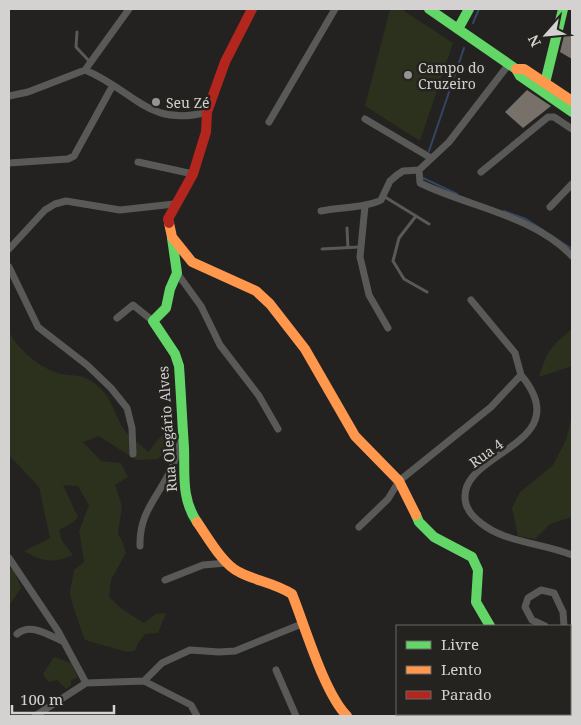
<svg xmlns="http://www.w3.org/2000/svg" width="581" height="725" font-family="'Noto Serif',serif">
<rect width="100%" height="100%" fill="#232220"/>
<path fill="#2c311d" d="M390,9H401L453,43L420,141L365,106Z
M572,329V366L539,377C547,351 551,346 572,329Z
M9,331C16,348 40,368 58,373C71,377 82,373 94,383C114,398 113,414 125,431C131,439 142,445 148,452L163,434L172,444L158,459L136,460L99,436L83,442L101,461L121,463L128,477L115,485L122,506L118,534L123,543L126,553L111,580L109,597L122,609L144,623L156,614L166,613L158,633L145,634L138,643L135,651L127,652L85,640C83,635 70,598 70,594C70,587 73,578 74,570L84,562L79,531L89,505L78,486L63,485L78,517L72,523L59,530L62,541L73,555C51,564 44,562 24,551L50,538L39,487L9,455Z
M572,415V517L550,524L535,539L518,536L512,508L520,492L553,465L566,440Z
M9,568L14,570L21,588L9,606Z
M54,657L71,663L78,678L71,680V685L66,689L57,680L48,682L43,674Z"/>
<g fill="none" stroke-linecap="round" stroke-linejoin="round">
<path stroke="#354564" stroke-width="2" d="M473,23L479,9
M429,151L464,48
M423,178L457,194
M504,211L526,219L572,249"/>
</g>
<path fill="#777169" d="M565,32L572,35V59L560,52Z
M527,90L551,106L523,128L505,112Z"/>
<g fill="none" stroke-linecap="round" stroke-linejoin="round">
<path stroke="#595957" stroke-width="3" d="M77,32L76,47L90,62
M385,197L429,224
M416,216L399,238L393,261L404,279L427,292
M347,228L348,248
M322,249L359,247"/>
<path stroke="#595957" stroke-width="7" d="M85,70L129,9
M9,96L28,92L85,70C134,90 148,128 207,112
M365,119L431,158
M269,122L335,9
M138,162L193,174
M9,163L68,159L74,156L113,85
M419,170L420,183C469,207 533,215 572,256
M481,172L548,117H554L572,129
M365,206L360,257L369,295L388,328
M550,207L572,184
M321,211C339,207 366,208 381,200L390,181L397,175L403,171L419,170L449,142L509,64
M9,249L45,210L55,204L66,201L120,210L174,204
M9,267L38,327L87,365L111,388L127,408L132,428L133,454
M177,273L201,306L220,345L259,396L278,429
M117,318L133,305L153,321
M521,375C581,447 452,452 466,504C470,518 489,530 502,535C525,544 550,546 572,555
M359,527L388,499L399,481L491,407L521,375L515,353L471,300
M140,546C139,511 159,497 172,467C176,459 178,449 181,441
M9,558L58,631L86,683
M165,580L203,565L226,563
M545,626L532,620L525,607L528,598L541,590L554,593L563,612L564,626
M570,632H572
M17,634C31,622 50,636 64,642
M570,655H572
M276,670L296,716
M35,716L86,683L144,681
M197,716L191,705L144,681L162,663L190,650L219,652L235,651L304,623"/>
<path stroke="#63d668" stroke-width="10" d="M429,9L516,69L520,76L572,112
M458,29L469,9
M545,83L563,9
M172,238L177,273L170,289L166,308L153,321L175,354L179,366C181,393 182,420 184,447C185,475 181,498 197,522
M416,515L419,522L434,537L472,557L478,570L476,602L490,626"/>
<path stroke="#ff974d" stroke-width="10" d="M516,69H524L572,101
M169,223L172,237L192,262L256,291L270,304L305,349L355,436L399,481L416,515
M197,522C207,536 223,565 239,572C256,581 275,583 292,594C305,626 324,693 347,716"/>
<path stroke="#b3261e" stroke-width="10" d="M169,223L168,219L193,174L206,132L207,112L225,62L252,9"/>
</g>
<g fill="#959492" stroke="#24231f" stroke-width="2">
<circle cx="408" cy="75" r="5"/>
<circle cx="156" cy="102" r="5"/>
</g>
<g text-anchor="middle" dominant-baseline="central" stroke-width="5" stroke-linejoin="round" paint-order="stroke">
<g font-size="14" fill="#d3d2d0" stroke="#24231f" text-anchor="start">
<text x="418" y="67">Campo do<tspan x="418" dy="16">Cruzeiro</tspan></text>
<text x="166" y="102">Seu Zé</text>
</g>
<g font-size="14" fill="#d3d2d0" stroke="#24231f">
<text transform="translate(167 429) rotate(-94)">Rua Olegário Alves</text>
<text transform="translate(486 453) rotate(-36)">Rua 4</text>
</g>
</g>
<rect width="581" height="725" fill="none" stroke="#d3d2d0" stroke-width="20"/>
<rect x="396" y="625" width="175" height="90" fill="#24231f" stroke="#6a6966"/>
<rect x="406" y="641" width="25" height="8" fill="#63d668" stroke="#6a6966"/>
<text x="441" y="650" font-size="15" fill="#d3d2d0">Livre</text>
<rect x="406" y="666" width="25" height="8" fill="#ff974d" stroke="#6a6966"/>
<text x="441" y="675" font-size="15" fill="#d3d2d0">Lento</text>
<rect x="406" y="691" width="25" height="8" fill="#b3261e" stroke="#6a6966"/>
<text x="441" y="700" font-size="15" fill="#d3d2d0">Parado</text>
<g transform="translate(546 35) rotate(243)" stroke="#24231f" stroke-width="4" paint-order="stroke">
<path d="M0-4L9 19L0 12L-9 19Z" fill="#d3d2d0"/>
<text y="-8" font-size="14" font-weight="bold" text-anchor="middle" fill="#d3d2d0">N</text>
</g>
<path d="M12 705v8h102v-8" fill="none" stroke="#d3d2d0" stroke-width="2.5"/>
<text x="20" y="705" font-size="15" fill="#d3d2d0" stroke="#24231f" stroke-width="4" paint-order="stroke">100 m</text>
</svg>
